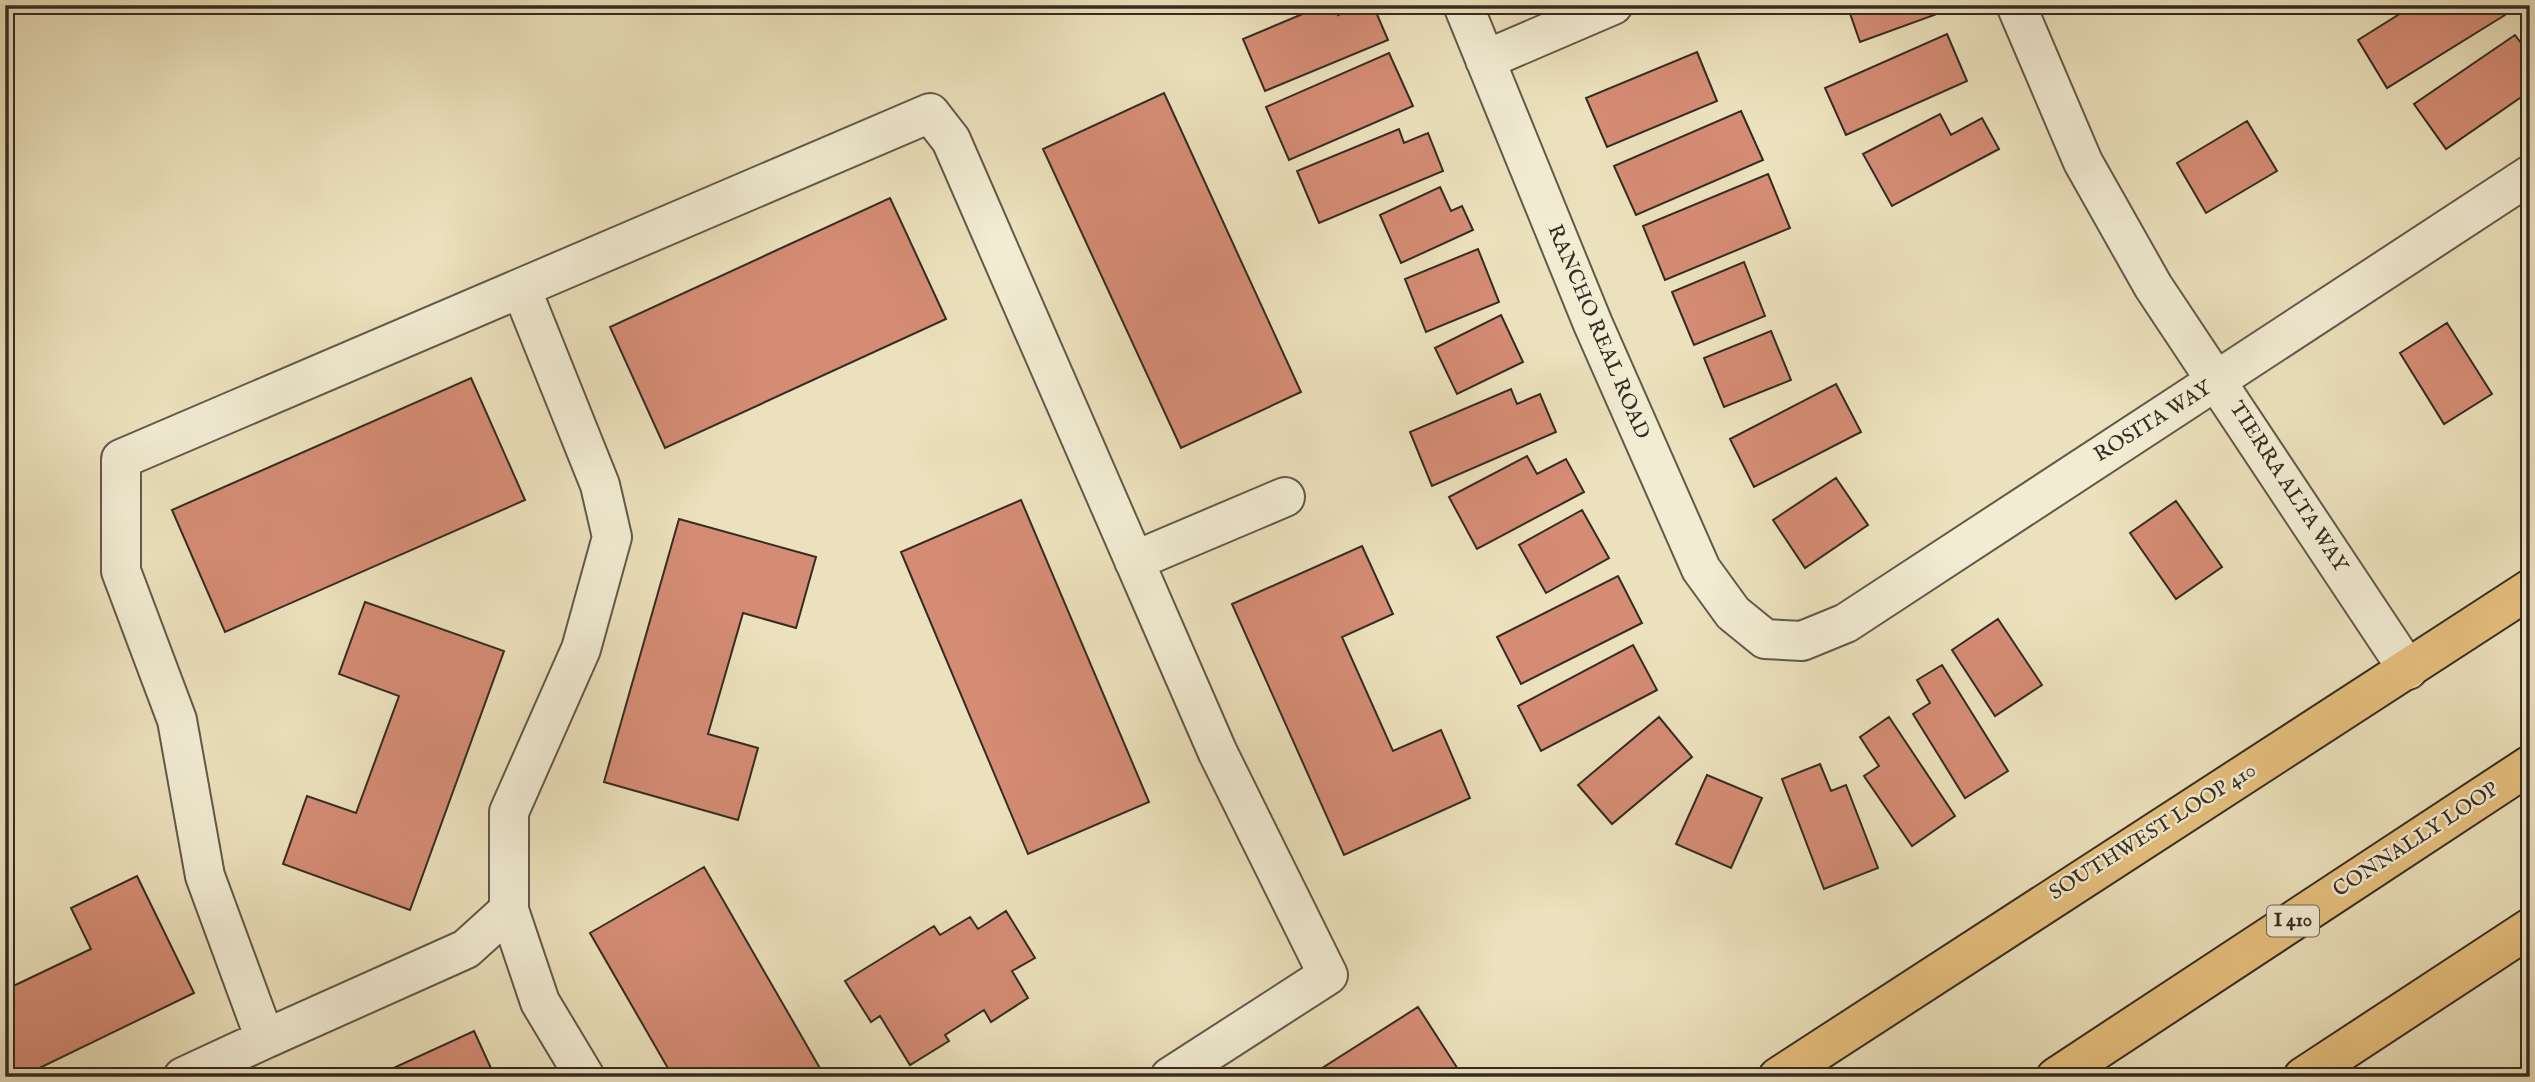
<svg xmlns="http://www.w3.org/2000/svg" width="2535" height="1082" font-family="'IM FELL English',serif">
<rect width="100%" height="100%" fill="#ebe1bc"/>
<filter id="stains"><feTurbulence type="fractalNoise" baseFrequency=".00286" numOctaves="4"/><feColorMatrix values="0 0 0 0 .2 0 0 0 0 .09 0 0 0 0 .02 0 0 0 .5 -.17"/></filter>
<radialGradient id="worn" r=".72"><stop offset=".6" stop-color="#630" stop-opacity="0"/><stop offset="1" stop-color="#630" stop-opacity=".3"/></radialGradient>
<path fill="#d48c74" stroke="#352c23" stroke-width="2" d="M1324,5H1335L1338,15L1359,5H1373L1388,40L1265,91L1243,39Z
M1847,5H1934L1937,14L1860,42Z
M2414,5H2499L2505,15L2387,88L2358,40Z
M1947,34L1967,81L1846,135L1825,88Z
M2515,35L2530,55V91L2446,149L2414,104Z
M1697,52L1717,101L1607,147L1586,98Z
M1389,53L1413,106L1289,160L1266,107Z
M1164,93L1301,392L1181,448L1043,149Z
M1741,111L1763,160L1636,215L1614,166Z
M1940,114L1951,135L1982,118L1999,149L1892,206L1863,154Z
M2247,121L2277,171L2206,213L2177,163Z
M1399,129L1404,143L1428,133L1443,171L1319,223L1297,171Z
M1768,174L1790,228L1665,280L1643,226Z
M1440,187L1451,211L1462,206L1473,230L1401,263L1380,215Z
M890,198L946,319L665,448L610,327Z
M1478,249L1499,302L1426,332L1405,279Z
M1744,262L1765,316L1694,345L1672,292Z
M1501,315L1523,362L1457,394L1435,348Z
M2447,323L2492,394L2444,424L2400,353Z
M1771,331L1791,380L1724,407L1704,358Z
M471,378L525,500L225,632L172,510Z
M1836,384L1861,432L1754,487L1730,439Z
M1511,389L1517,404L1540,394L1556,432L1432,486L1410,432Z
M1527,456L1537,474L1566,459L1584,492L1477,549L1449,497Z
M1836,478L1868,525L1805,568L1773,520Z
M1021,500L1149,802L1028,854L901,552Z
M2176,501L2222,567L2176,599L2130,533Z
M1582,510L1609,558L1546,593L1519,545Z
M679,519L816,557L796,628L743,613L708,734L758,748L738,820L604,782Z
M1362,546L1393,614L1342,637L1393,751L1441,730L1470,798L1344,855L1232,604Z
M1618,576L1642,623L1521,684L1497,637Z
M365,602L504,651L410,910L283,864L307,796L356,813L399,696L339,674Z
M1998,619L2042,685L1995,716L1952,650Z
M1633,645L1657,690L1541,751L1518,706Z
M1942,665L2008,771L1965,798L1913,714L1930,703L1917,680Z
M1659,717L1692,757L1612,824L1578,785Z
M1889,717L1955,816L1912,846L1864,776L1879,766L1860,737Z
M1820,764L1831,791L1846,785L1878,868L1824,889L1782,779Z
M1707,775L1762,798L1731,868L1676,844Z
M704,867L825,1077H673L590,933Z
M137,876L194,993L21,1077H5V990L91,949L71,908Z
M1006,911L1035,958L1012,971L1028,998L991,1022L984,1010L945,1035L949,1041L910,1065L880,1016L871,1022L845,981L934,926L940,935L970,917L978,929Z
M1418,1007L1463,1077H1308Z
M474,1031L495,1077H374Z"/>
<g fill="none" stroke-linecap="round" stroke-linejoin="round">
<defs>
<path id="minor" d="M1463,5L1593,324L1701,569L1733,613L1765,639L1802,641L1846,623L2530,175
M2016,5L2083,162L2153,286L2408,670
M1485,60L1613,5
M521,288L600,485L612,537L581,649L509,812V910L540,1002L585,1077
M1134,561L1285,497
M265,1039L466,949L509,910
M183,1077L265,1039L205,876L177,720L121,571V459L930,113L951,140L1218,753L1328,975L1170,1077"/>
<path id="major" d="M1778,1077L2530,589"/>
<path id="highway" d="M2056,1077L2530,765
M2303,1077L2530,928"/>
</defs>
<use href="#minor" stroke="#625949" stroke-width="42"/>
<use href="#major" stroke="#352c23" stroke-width="42"/>
<use href="#highway" stroke="#352c23" stroke-width="42"/>
<use href="#minor" stroke="#f2ecd3" stroke-width="38"/>
<use href="#major" stroke="#e6c07e" stroke-width="38"/>
<use href="#highway" stroke="#e6c07e" stroke-width="38"/>
</g>
<g text-anchor="middle" dominant-baseline="central" stroke-width="5" stroke-linejoin="round" paint-order="stroke">
<rect fill="#f2ecd3" stroke="#6e6658" stroke-width="2" x="2267" y="905.5" width="52" height="31" rx="5"/>
<g font-size="19" font-weight="bold" fill="#352c23">
<text x="2293" y="921">I 410</text>
</g>
<g font-size="21" fill="#352c23" stroke="#f2ecd3">
<text transform="translate(1598 332) rotate(67)">RANCHO REAL ROAD</text>
<text transform="translate(2153 422) rotate(-32)">ROSITA WAY</text>
<text transform="translate(2288 487) rotate(57)">TIERRA ALTA WAY</text>
<text transform="translate(2153 832) rotate(-32)">SOUTHWEST LOOP 410</text>
<text transform="translate(2416 840) rotate(-33)">CONNALLY LOOP</text>
</g>
</g>
<rect width="2535" height="1082" fill="none" stroke="#ebe1bc" stroke-width="28"/>
<rect x="7" y="7" width="2521" height="1068" fill="none" stroke="#352c23" stroke-width="3.5"/>
<rect x="14" y="14" width="2507" height="1054" fill="none" stroke="#352c23" stroke-width="2"/>
<rect width="100%" height="100%" filter="url(#stains)"/>
<rect width="100%" height="100%" fill="url(#worn)"/>
</svg>
